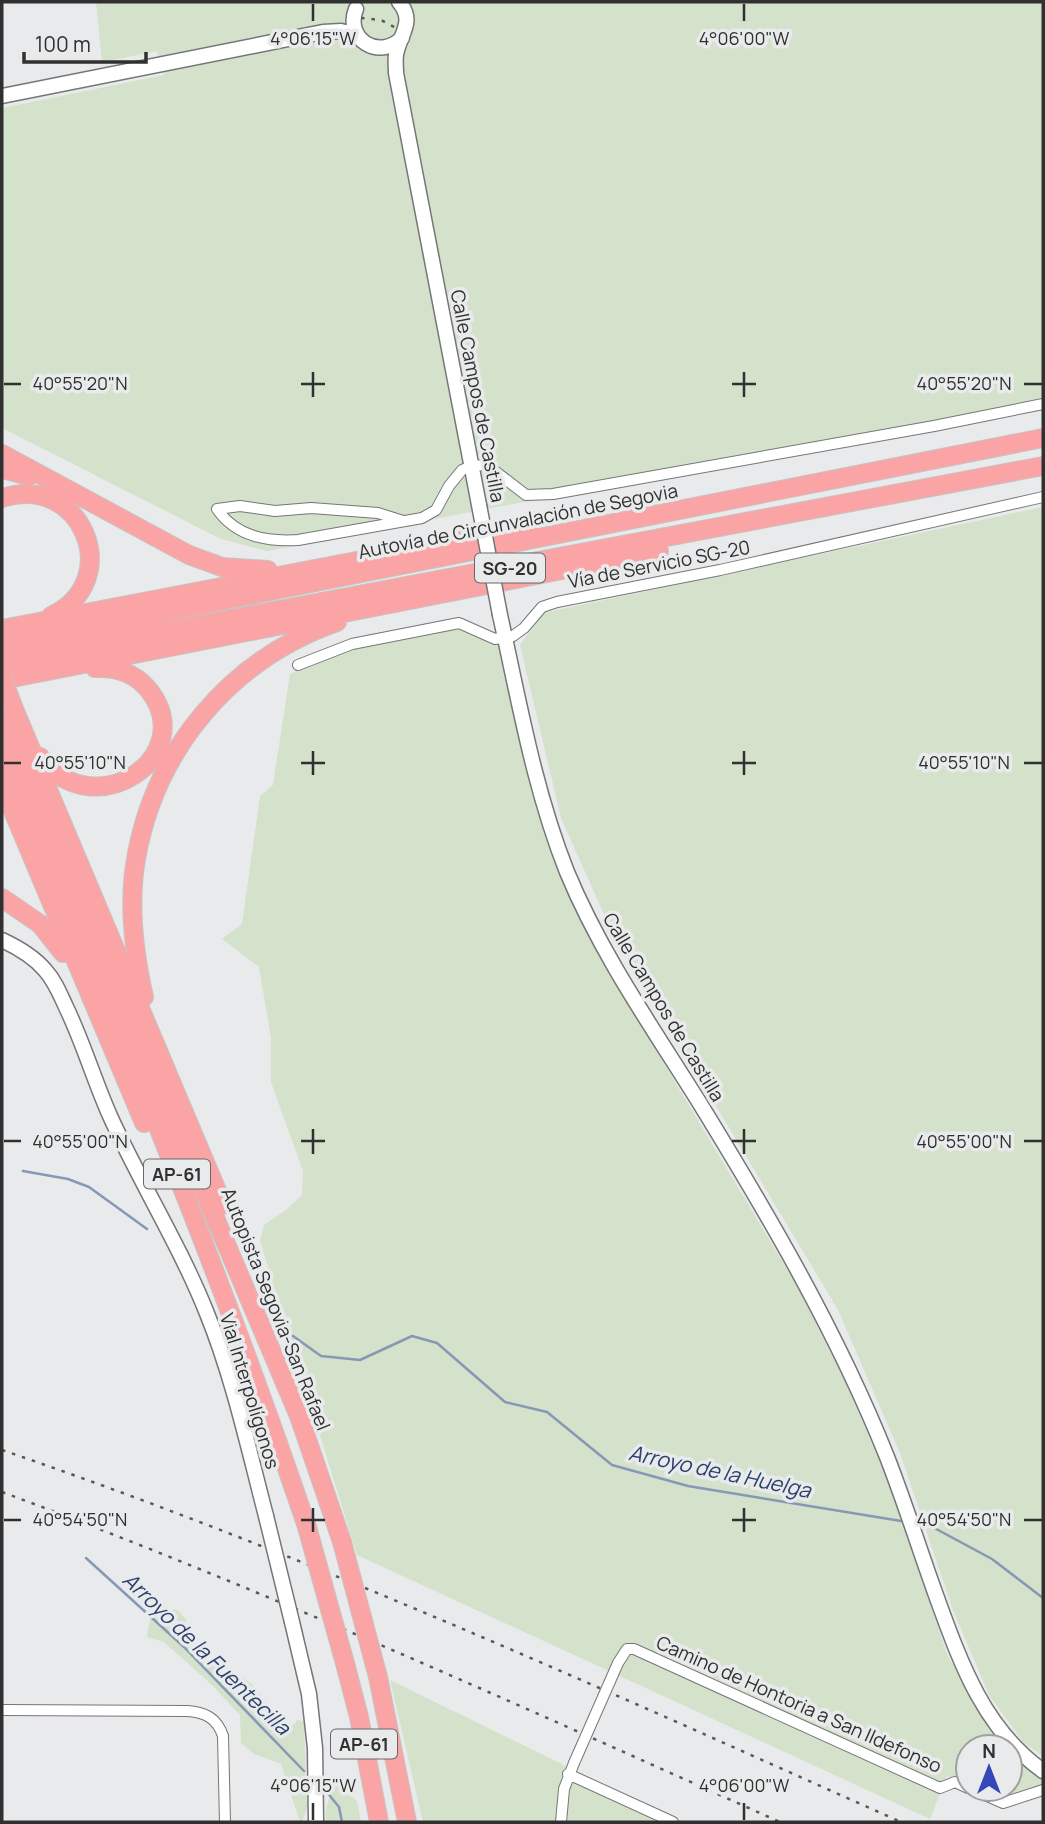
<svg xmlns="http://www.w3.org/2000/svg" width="1045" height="1824" font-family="Manrope,sans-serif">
<rect width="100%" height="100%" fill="#e9eaeb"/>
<path fill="#d4e1cb" d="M96,2H1043V397L957,419L267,551L221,539L2,428V108L164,75L157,51L102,62Z
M1043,507V1756L1024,1743L989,1695L953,1610L900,1453L838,1310L611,930L561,818L520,645L543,613Z
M460,629L501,646L523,759L554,854L599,955L797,1286L845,1381L892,1491L947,1654L983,1718L1005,1747H968V1785L947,1776L930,1819L357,1555L260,1241L264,1225L286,1210L302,1195L303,1171L271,1082V1038L259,967L222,939L242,924L260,796L273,785L290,674L336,650L436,630Z
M173,1609L179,1611L187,1621L179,1635L252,1684L266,1702L264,1715L273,1726L286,1731L298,1720L304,1722L307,1808L302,1822H300L281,1764L254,1754L241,1743L240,1715L213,1686L164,1642L147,1637L151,1612L167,1622Z
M390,1680L680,1822H423Z
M1010,1751L1043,1779V1787L1002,1801L976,1789H1010Z
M333,1782L357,1801L361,1822H326V1810Z"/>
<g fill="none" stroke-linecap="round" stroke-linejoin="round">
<path stroke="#8798b6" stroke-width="2.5" d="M23,1171L68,1179L89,1187L147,1229
M293,1336L321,1356L360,1360L412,1336L437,1343L505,1402L547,1412L612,1465L688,1486L901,1521
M925,1523L992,1559L1043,1598
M86,1558L184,1647L304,1771
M326,1791L339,1807L342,1822"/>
<defs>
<path id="minor" d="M403,521L378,513L311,508L275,511L240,506L217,509C236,537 267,542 298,540L422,518L436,510L449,486L462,470L471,466L487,465L526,495L553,494L934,426L1043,404
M298,665L352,644L459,623L495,639L513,636L524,628L542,607L557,602L720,570L1043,497
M618,1663L627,1649H634L940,1788L955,1782L968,1788
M2,1710L187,1711C205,1712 217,1718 223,1736L225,1822
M568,1774L673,1822
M971,1789L1003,1803L1043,1790
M561,1822L564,1789L574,1763"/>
<path id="secondary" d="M399,2C416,22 399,35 396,55C395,61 396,67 396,73L479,505
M356,9C344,39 379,61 402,38
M2,96L323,32L341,31L357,35
M500,615C519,701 534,789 567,872C601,954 652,1027 699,1102C769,1216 837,1332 887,1457C905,1503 920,1551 937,1598C961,1664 984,1729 1043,1771
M2,940C17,947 34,957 45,970C55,981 60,994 66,1007C83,1042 94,1080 110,1116C140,1182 179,1244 206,1311C233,1377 248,1447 266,1516
M292,1622L309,1694L315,1748L316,1822"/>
<path id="motorway" d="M2,454L189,555L222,567L268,570
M2,469L29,476
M2,498C81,472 127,580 51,616
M2,629L529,528
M2,647L240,597L1043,438
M2,662L1043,466
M2,680L659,551
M14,709L223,1205
M2,715L299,1416L342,1542
M2,751C110,1007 218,1263 307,1527
M40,757C94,829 202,755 148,689C135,673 115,667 95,668
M2,785L144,1123
M2,898L40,924L63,953
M144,997C134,953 128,904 136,859C155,749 231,659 337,622
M346,1667L359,1717L379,1822
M378,1677L407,1822"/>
</defs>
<use href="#minor" stroke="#767677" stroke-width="12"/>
<use href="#secondary" stroke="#767677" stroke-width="17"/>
<use href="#motorway" stroke="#c5c5c5" stroke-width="20"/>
<use href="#minor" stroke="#fff" stroke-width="10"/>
<use href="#secondary" stroke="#fff" stroke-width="14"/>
<use href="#motorway" stroke="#fba4a6" stroke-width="18"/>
<path stroke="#585858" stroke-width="2.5" stroke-dasharray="3.5 7" stroke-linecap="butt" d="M361,18L381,20L396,28
M2,1450C309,1555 605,1690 901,1822
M2,1492C266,1590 523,1707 780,1822"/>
<defs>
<path id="minor-bridge" d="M574,1763L618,1663"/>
<path id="secondary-bridge" d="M479,505L500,615
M266,1516L292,1622"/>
<path id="motorway-bridge" d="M2,677L14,709
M307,1527L346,1667
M342,1542L378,1677"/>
</defs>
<use href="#minor-bridge" stroke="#767677" stroke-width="12" stroke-linecap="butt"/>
<use href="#secondary-bridge" stroke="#767677" stroke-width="17" stroke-linecap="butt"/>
<use href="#motorway-bridge" stroke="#c5c5c5" stroke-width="20" stroke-linecap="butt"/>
<use href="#minor-bridge" stroke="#fff" stroke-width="10"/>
<use href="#secondary-bridge" stroke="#fff" stroke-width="14"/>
<use href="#motorway-bridge" stroke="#fba4a6" stroke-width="18"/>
</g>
<path fill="none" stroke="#303030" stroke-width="2.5" d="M313,4V21M744,4V21M313,372V397M744,372V397M4,384H21M301,384H325M732,384H756M1024,384H1042M313,751V775M744,751V775M4,763H21M301,763H325M732,763H756M1024,763H1042M313,1129V1154M744,1129V1154M4,1141H21M301,1141H325M732,1141H756M1024,1141H1042M313,1508V1532M744,1508V1532M4,1520H21M301,1520H325M732,1520H756M1024,1520H1042M313,1803V1820M744,1803V1820"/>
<g text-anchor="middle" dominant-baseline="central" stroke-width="7" stroke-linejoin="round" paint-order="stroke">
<g fill="#e9eaeb" stroke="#686868" stroke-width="2">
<rect x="475" y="553.5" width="70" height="29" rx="5"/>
<rect x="144" y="1159.5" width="66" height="29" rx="5"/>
<rect x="331" y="1729.5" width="66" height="29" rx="5"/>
</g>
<g font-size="18" font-weight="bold" fill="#303030">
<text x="510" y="568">SG-20</text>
<text x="177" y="1174">AP-61</text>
<text x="364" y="1744">AP-61</text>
</g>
<g font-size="19" fill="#303030" stroke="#e9eaeb">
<text transform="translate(478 396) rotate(79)">Calle Campos de Castilla</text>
<text transform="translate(518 521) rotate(-11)">Autovía de Circunvalación de Segovia</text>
<text transform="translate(659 564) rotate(-11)">Vía de Servicio SG-20</text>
<text transform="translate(664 1007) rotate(59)">Calle Campos de Castilla</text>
<text transform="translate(276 1309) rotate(68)">Autopista Segovia-San Rafael</text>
<text transform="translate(250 1391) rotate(73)">Vial Interpolígonos</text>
<text transform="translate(799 1704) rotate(24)">Camino de Hontoria a San Ildefonso</text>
</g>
<g font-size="21" font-style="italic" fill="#2c426d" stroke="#e9eaeb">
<text transform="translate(720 1471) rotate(12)">Arroyo de la Huelga</text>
<text transform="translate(207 1653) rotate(44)">Arroyo de la Fuentecilla</text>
</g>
</g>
<g font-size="18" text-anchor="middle" fill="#303030" stroke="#e9eaeb" stroke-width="7" stroke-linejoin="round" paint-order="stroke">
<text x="313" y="45">4°06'15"W</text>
<text x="744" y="45">4°06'00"W</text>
<text x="80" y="390">40°55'20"N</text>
<text x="964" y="390">40°55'20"N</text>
<text x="80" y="769">40°55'10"N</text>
<text x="964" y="769">40°55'10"N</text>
<text x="80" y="1148">40°55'00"N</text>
<text x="964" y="1148">40°55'00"N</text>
<text x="80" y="1526">40°54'50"N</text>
<text x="964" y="1526">40°54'50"N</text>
<text x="313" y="1792">4°06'15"W</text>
<text x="744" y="1792">4°06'00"W</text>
</g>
<rect width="1045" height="1824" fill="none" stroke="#303030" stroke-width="7"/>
<g transform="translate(989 1768)"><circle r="33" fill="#e9eaeb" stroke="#9fa0a0" stroke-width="2"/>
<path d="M0-5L12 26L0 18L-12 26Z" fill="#3447b9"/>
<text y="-10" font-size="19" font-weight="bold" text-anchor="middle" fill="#303030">N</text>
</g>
<path d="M24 52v10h122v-10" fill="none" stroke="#303030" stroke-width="3.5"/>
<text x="35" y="52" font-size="21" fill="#303030" stroke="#e9eaeb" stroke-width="5" paint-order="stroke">100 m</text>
</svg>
